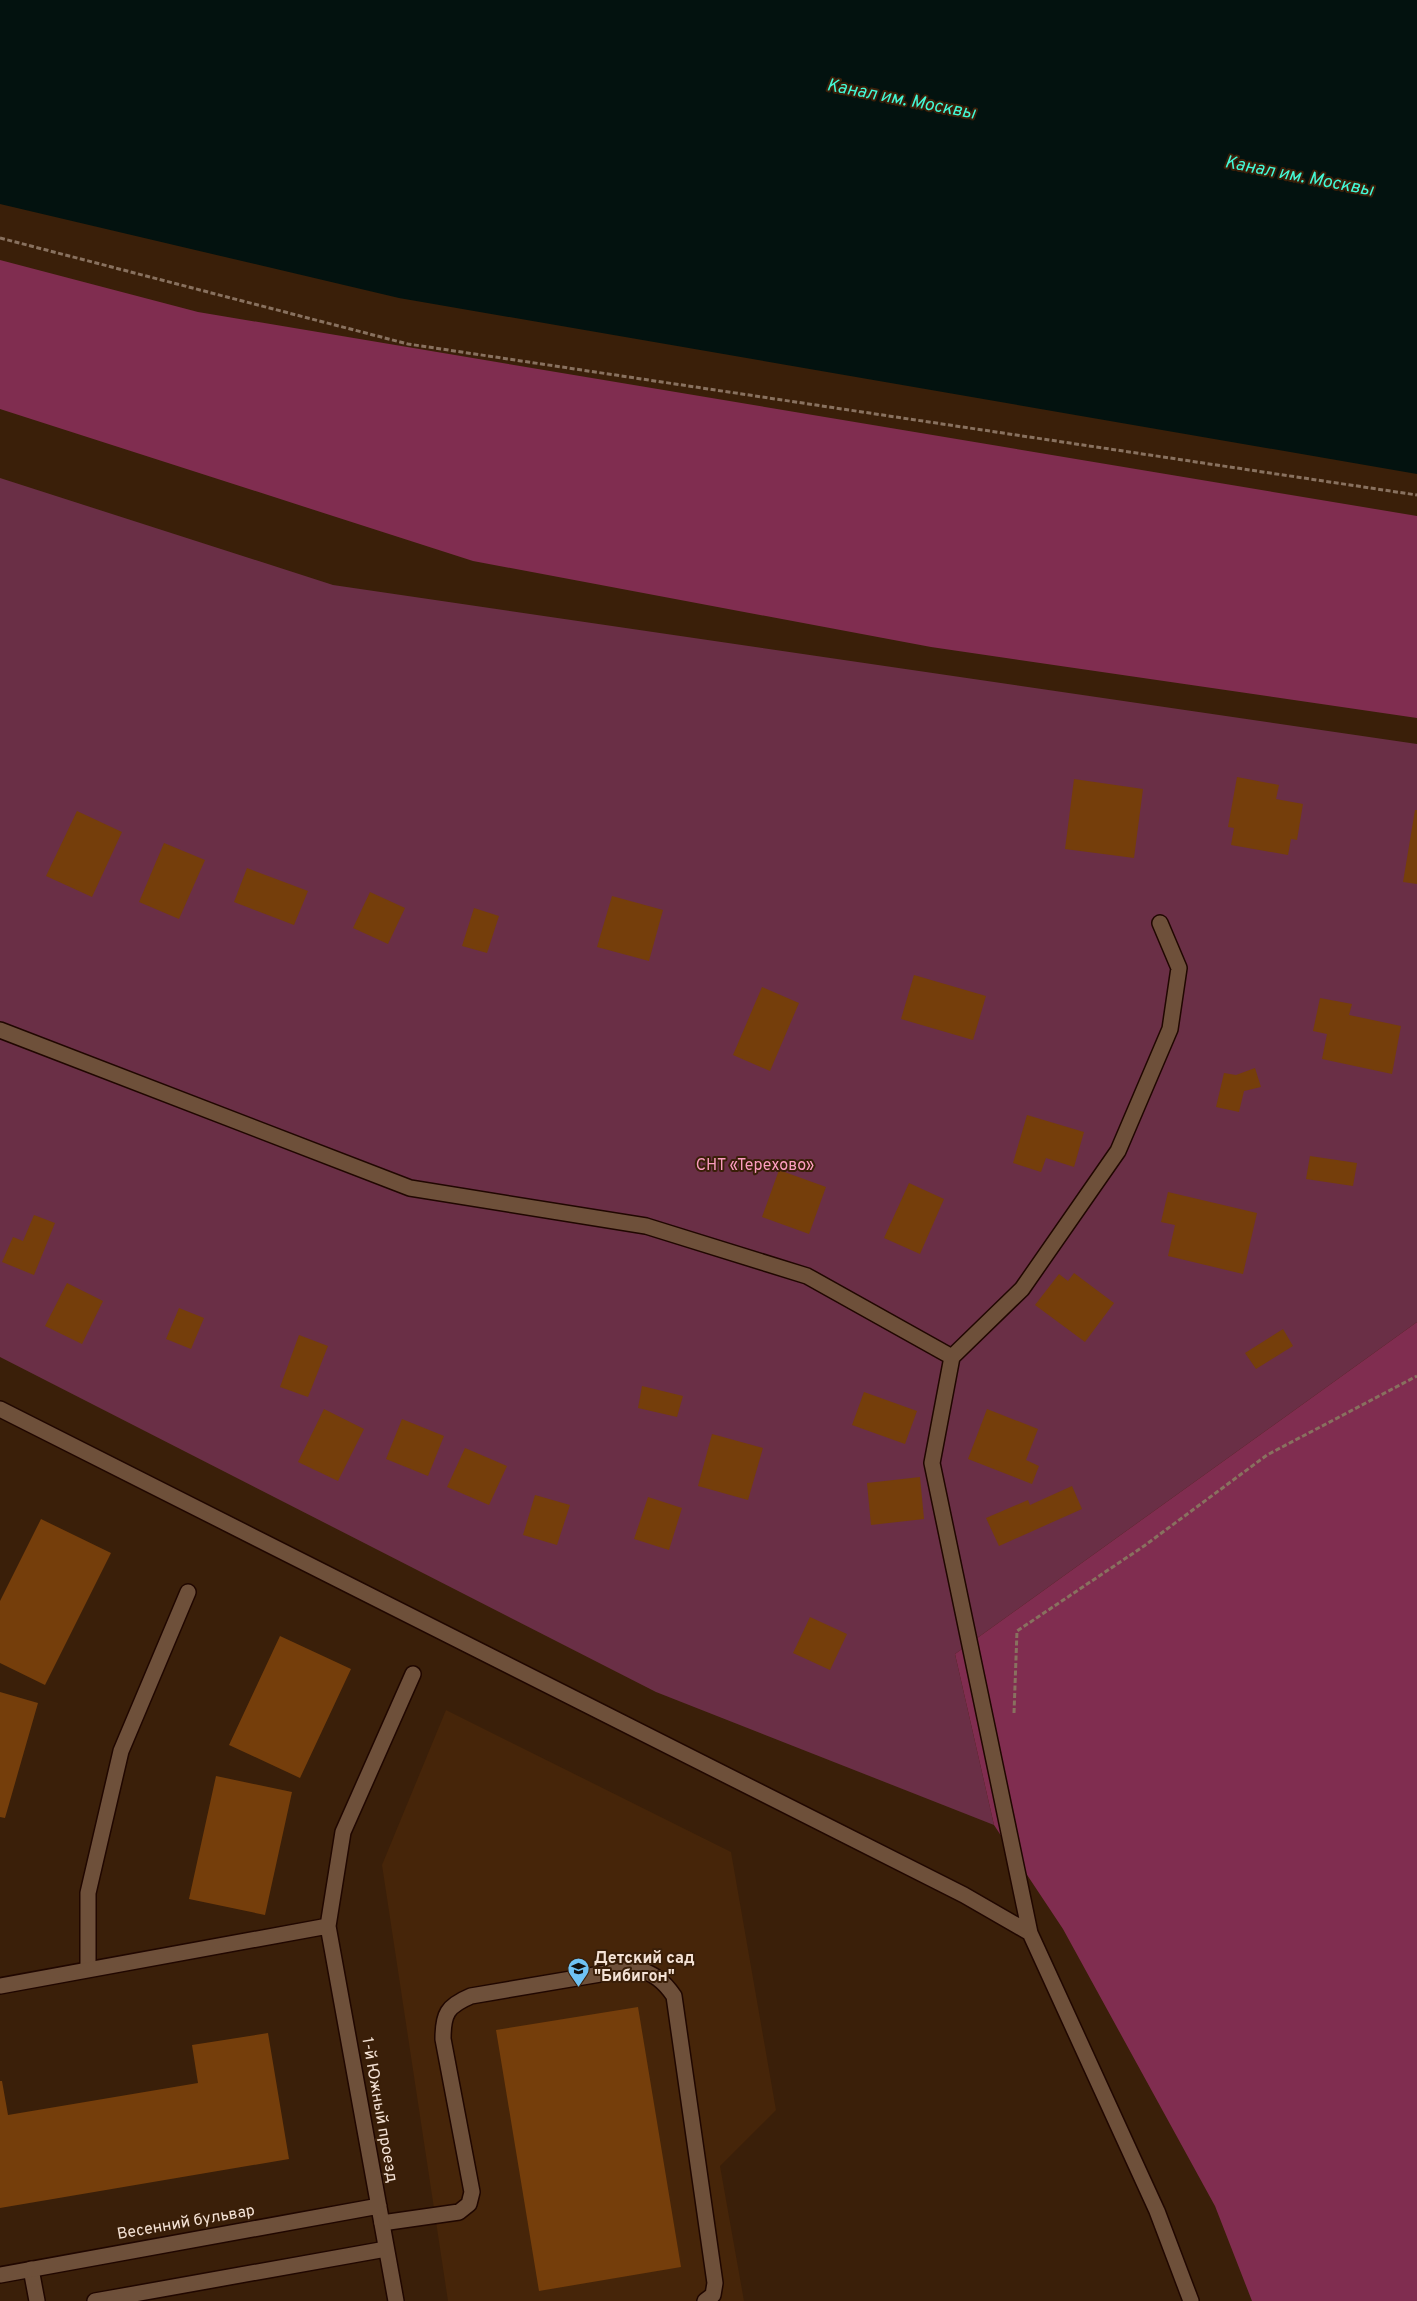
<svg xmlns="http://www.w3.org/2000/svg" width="1417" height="2301" font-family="Overpass,sans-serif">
<rect width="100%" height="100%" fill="#3a1f09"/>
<path fill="#462509" d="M446,1710L731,1852L776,2110L720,2166L744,2301H448L382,1865Z"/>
<path fill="#6a2f46" d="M0,478L333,585L1417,744V1322L955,1654L994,1825L656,1692L0,1357Z"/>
<path fill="#802d50" d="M0,260L198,312L1417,516V718L931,647L473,561L0,409Z
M1417,1322V2301H1252L1215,2206L1063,1929L994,1825L955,1654Z"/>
<path fill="#03120f" d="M0,0H1417V474L399,298L0,204Z"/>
<path fill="#753e0b" d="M1237,777L1279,785L1276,799L1303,804L1297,840L1291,839L1288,855L1231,845L1234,828L1228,827Z
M1074,779L1143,789L1134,858L1065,849Z
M1415,810H1417V884L1403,882Z
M77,811L122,832L92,897L46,876Z
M164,843L205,860L179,919L139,902Z
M247,868L308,891L294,925L234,902Z
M370,892L405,908L388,944L353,928Z
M612,896L663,910L649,961L597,947Z
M474,908L499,916L487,953L462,946Z
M914,975L986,996L973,1040L901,1019Z
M762,987L799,1003L770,1071L733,1055Z
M1320,998L1352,1004L1349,1015L1401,1026L1392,1074L1322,1059L1327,1034L1313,1031Z
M1255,1068L1261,1087L1244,1091L1239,1112L1216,1107L1224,1073L1236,1075Z
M1027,1115L1084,1132L1074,1167L1046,1158L1041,1172L1013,1163Z
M1310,1156L1357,1163L1353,1186L1306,1179Z
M779,1170L826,1187L809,1234L762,1217Z
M909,1183L944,1199L920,1254L884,1238Z
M1168,1192L1257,1213L1243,1274L1168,1256L1175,1225L1161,1222Z
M34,1215L55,1223L34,1275L2,1262L13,1237L23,1241Z
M1074,1273L1114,1303L1085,1342L1035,1305L1059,1274L1068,1281Z
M67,1283L103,1301L82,1344L45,1326Z
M179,1308L204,1318L191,1349L166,1339Z
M1283,1329L1293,1346L1256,1369L1245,1353Z
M299,1335L328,1346L308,1397L280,1387Z
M642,1386L683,1396L677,1417L638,1408Z
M864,1392L917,1411L905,1444L852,1425Z
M324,1409L364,1429L338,1481L298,1462Z
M987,1409L1038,1429L1026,1460L1039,1466L1032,1484L968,1459Z
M402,1419L444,1436L428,1476L386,1459Z
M712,1434L763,1448L748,1500L698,1486Z
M465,1448L507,1466L489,1505L447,1487Z
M920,1477L924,1519L871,1525L867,1483Z
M1072,1486L1082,1509L999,1546L986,1518L1028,1500L1030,1505Z
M535,1495L570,1505L557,1545L523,1535Z
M648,1497L682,1508L669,1550L634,1539Z
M41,1519L111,1553L45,1685L0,1663V1601Z
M810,1617L847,1634L830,1670L793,1653Z
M280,1636L351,1669L300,1778L229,1745Z
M0,1692L38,1703L5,1818L0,1817Z
M216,1776L292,1792L265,1915L189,1899Z
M638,2007L681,2267L539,2291L496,2030Z
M268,2033L289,2159L0,2208V2081H2L8,2115L198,2083L192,2045Z"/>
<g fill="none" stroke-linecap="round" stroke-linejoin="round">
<defs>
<path id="lane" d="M0,1030L410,1188L646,1226L807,1276L952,1357L932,1463L1030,1933
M952,1357L1022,1289L1118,1151L1170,1029L1179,968L1160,923
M0,1409L964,1895L1030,1933L1157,2211L1191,2301
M88,1969V1893L121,1751L188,1592
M382,2223L459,2212L469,2204L472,2192L443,2039C443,2014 447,2006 471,1996L636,1968C654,1974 663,1980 674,1996L715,2283L713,2295L705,2301
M31,2269L37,2301"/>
<path id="street" d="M328,1926L343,1832L413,1674
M0,1986L328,1926L396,2301
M0,2275L379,2206
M95,2301L386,2249"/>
</defs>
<use href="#lane" stroke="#200700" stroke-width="18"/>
<use href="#street" stroke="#200700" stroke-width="18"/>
<path stroke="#88715f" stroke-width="3" stroke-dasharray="5 2.5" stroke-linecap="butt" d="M0,238L408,344L1417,495
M1014,1713L1017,1631L1144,1546L1267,1455L1417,1376"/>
<use href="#lane" stroke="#6e503a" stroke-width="15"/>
<use href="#street" stroke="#6e503a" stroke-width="15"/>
</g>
<defs>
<symbol id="school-pin" viewBox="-11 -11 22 30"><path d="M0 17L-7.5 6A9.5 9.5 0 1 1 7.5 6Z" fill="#6fc2f4" stroke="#3a1f09"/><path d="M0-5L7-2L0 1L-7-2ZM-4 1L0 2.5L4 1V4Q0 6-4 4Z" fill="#111"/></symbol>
</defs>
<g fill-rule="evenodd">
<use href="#school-pin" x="566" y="1956" width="25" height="34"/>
</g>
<g text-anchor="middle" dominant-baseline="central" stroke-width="4" stroke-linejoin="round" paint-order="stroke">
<g font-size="16" fill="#fc9dbf" stroke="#3a1f09">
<text x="755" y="1166">СНТ «Терехово»</text>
</g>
<g font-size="16" font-weight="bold" fill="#f4e2d5" stroke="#3a1f09" text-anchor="start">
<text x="594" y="1959">Детский сад<tspan x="594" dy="18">"Бибигон"</tspan></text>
</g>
<g font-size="16" fill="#f4e2d5" stroke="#3a1f09">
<text transform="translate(379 2110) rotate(80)">1-й Южный проезд</text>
<text transform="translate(186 2223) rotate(-10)">Весенний бульвар</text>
</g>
<g font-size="18" font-style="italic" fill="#43fad8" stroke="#3a1f09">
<text transform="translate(901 100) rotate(11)">Канал им. Москвы</text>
<text transform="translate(1299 177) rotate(11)">Канал им. Москвы</text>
</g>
</g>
</svg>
